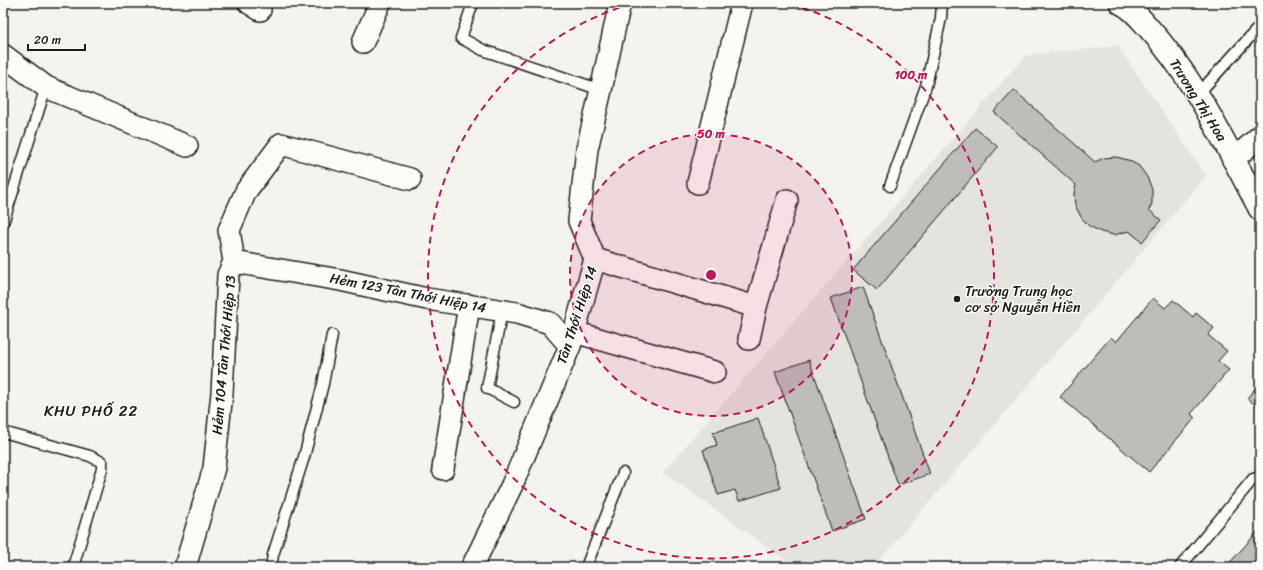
<svg xmlns="http://www.w3.org/2000/svg" width="1263" height="570" font-family="Sriracha,sans-serif">
<rect width="100%" height="100%" fill="#f4f3ee"/>
<filter id="ink" filterUnits="userSpaceOnUse"><feTurbulence type="fractalNoise" baseFrequency=".025" numOctaves="2"/><feDisplacementMap in="SourceGraphic" scale="8" xChannelSelector="R" yChannelSelector="G"/><feConvolveMatrix kernelMatrix="1 2 1 2 8 2 1 2 1" color-interpolation-filters="sRGB"/></filter>
<g filter="url(#ink)">
<path fill="#e4e3de" d="M1118,46L1206,176L874,567H795L663,472L1026,55Z"/>
<path fill="#bebdba" stroke="#1c1c1c" d="M1014,90L1095,162L1104,158L1116,157L1128,160L1139,166L1147,177L1152,189V203L1149,210L1161,220L1142,242L1129,231L1114,235L1101,232L1089,226L1081,217L1075,205L1074,193L1076,185L994,112Z
M975,128L998,147L877,290L853,270Z
M863,287L930,474L898,485L831,298Z
M1153,298L1165,308L1173,300L1193,317L1196,313L1214,328L1208,335L1227,351L1218,361L1229,370L1191,414L1195,418L1149,472L1060,397L1111,337L1116,342Z
M809,360L866,519L832,531L775,372Z
M1260,383V409L1247,398Z
M758,418L781,488L739,501L735,490L718,495L703,450L717,445L713,433Z
M1260,529V567H1226Z"/>
<g fill="none" stroke-linecap="round" stroke-linejoin="round">
<defs>
<path id="lane" d="M473,3L461,38L483,50L601,90
M1198,94L1260,26
M890,186L926,86L941,18L942,3
M3,223L46,87
M502,311L487,388L514,402
M3,432L90,456L102,462V469L73,567
M271,567L273,555L304,457L323,384L332,335
M586,567L623,473
M1180,567L1253,479L1260,477"/>
<path id="street" d="M249,3L260,10
M363,42L380,3
M3,55L46,87L187,146
M1233,160L1260,136
M698,183L742,3
M595,259L756,307L787,200
M234,262L340,280L427,299L517,313L550,323L570,346
M574,332L715,372
M749,339L756,307
M443,469L469,305
M185,567L214,468L222,393L228,275L234,262L229,230L246,191L281,144L410,179
M472,567L512,485L570,346L595,259L579,221L587,149L601,90L620,3"/>
<path id="secondary" d="M1121,3C1132,8 1138,16 1146,25C1195,78 1226,146 1260,209"/>
</defs>
<use href="#lane" stroke="#1c1c1c" stroke-width="13"/>
<use href="#street" stroke="#1c1c1c" stroke-width="24"/>
<use href="#secondary" stroke="#1c1c1c" stroke-width="25"/>
<use href="#lane" stroke="#fdfcf7" stroke-width="10"/>
<use href="#street" stroke="#fdfcf7" stroke-width="21"/>
<use href="#secondary" stroke="#fdfcf7" stroke-width="22"/>
</g>
</g>
<circle cx="711" cy="275" r="141" fill="#c2185b" fill-opacity=".12"/>
<g fill="none" stroke="#c2185b" stroke-width="2" stroke-dasharray="7 5">
<circle cx="711" cy="275" r="141"/>
<path d="M791 4A283 283 0 1 1 631 4"/>
</g>
<circle fill="#1c1c1c" stroke="#fdfcf7" stroke-width="1.5" cx="957" cy="299" r="4"/>
<g text-anchor="middle" dominant-baseline="central" stroke-width="3" stroke-linejoin="round" paint-order="stroke">
<g font-size="14" fill="#1c1c1c" stroke="#fdfcf7">
<text transform="translate(1198 100) rotate(58)">Trương Thị Hoa</text>
<text transform="translate(408 293) rotate(11)">Hẻm 123 Tân Thới Hiệp 14</text>
<text transform="translate(577 315) rotate(-72)">Tân Thới Hiệp 14</text>
<text transform="translate(224 355) rotate(-85)">Hẻm 104 Tân Thới Hiệp 13</text>
</g>
<g font-size="14" fill="#1c1c1c" stroke="#fdfcf7" text-anchor="start">
<text x="965" y="291">Trường Trung học<tspan x="965" dy="16">cơ sở Nguyễn Hiền</tspan></text>
</g>
<g font-size="15" letter-spacing="1" fill="#1c1c1c" stroke="#fdfcf7">
<text x="91" y="411">KHU PHỐ 22</text>
</g>
</g>
<circle cx="711" cy="275" r="6" fill="#c2185b" stroke="#fdfcf7" stroke-width="2"/>
<g font-size="12" text-anchor="middle" font-weight="bold" fill="#c2185b" stroke="#fdfcf7" stroke-width="3" stroke-linejoin="round" paint-order="stroke">
<text x="911" y="79">100 m</text>
<text x="711" y="138">50 m</text>
</g>
<rect width="1263" height="570" fill="none" stroke="#fdfcf7" stroke-width="16"/>
<rect x="8" y="8" width="1247" height="554" fill="none" stroke="#1c1c1c" stroke-width="1.5" filter="url(#ink)"/>
<path d="M28 44v6h57v-6" fill="none" stroke="#1c1c1c" stroke-width="2"/>
<text x="34" y="44" font-size="12" fill="#1c1c1c" stroke="#fdfcf7" stroke-width="3" paint-order="stroke">20 m</text>
</svg>
